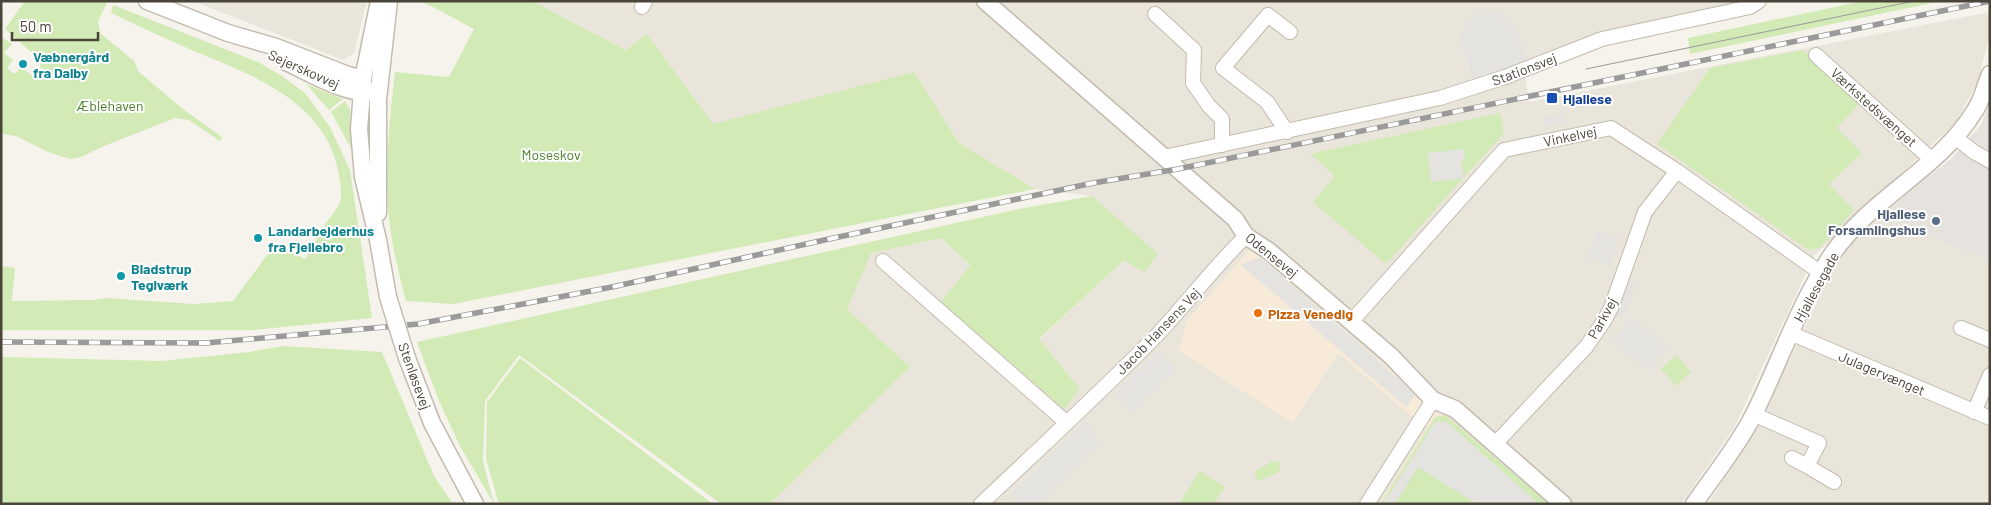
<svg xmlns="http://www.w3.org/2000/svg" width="1991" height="505" font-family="Barlow,sans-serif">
<rect width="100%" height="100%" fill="#f6f3ec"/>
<path fill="#eae5da" d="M193,1H367L354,53L343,60Z
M532,1H1745L1595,33L1528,62L1525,76L1529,102L1990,12V35L1977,83L1956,122L1814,256L1734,428L1681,504H770L910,367L847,309L870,253L940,238L970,265L942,301L1080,389L1039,340L1124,260L1092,196L1035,189L959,143L914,72L713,125L647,34L626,50Z
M1883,213L1990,262V504H1708L1758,426L1829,277L1852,243Z"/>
<path fill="#f7ead8" d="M1250,249L1545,504H1380L1428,427L1406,412L1338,353L1293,423L1179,351L1186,322Z"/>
<path fill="#e6e2dd" d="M1990,103V262L1883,213L1952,158L1981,125Z"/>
<path fill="#d2eab5" d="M25,1H103L107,3L98,21L100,33L134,61L139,72L183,109L222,137L220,141L189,120L175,118L104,146L81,157L70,159L48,152L16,136L1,134V37L12,44L4,53L13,60L7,68L15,74L21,67L38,80L45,71L40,67L41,62L38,58L5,29Z
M419,1H532L626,50L647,34L713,124L914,72L959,143L1035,189L453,304L406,301C398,271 390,238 388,207C385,162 390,117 395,72L449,77L474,29L433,7Z
M1863,1H1941L1690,54L1688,38Z
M113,5L258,62L282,76L305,93L330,127L350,170L372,318L253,330H1V266L15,268L12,301L92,300L107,298L193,304L233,301L276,243L305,259C312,247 319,235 326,223C331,215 340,207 341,197C342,191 340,182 339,175C327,102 254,76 194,51C166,39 139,26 111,13Z
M1803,50L1860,103L1837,128L1862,153L1829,184L1854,210L1820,248L1809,250L1657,144L1710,68Z
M306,84L340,98L343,99L329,110Z
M345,101L350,109L352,150L331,112Z
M1500,113L1504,133L1386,264L1313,202L1335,176L1310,154Z
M1092,196L1158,254L1144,272L1124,260L1039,339L1080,389L1064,409L941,302L970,265L941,238L871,253L847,309L910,367L770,504H721L519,355L485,401L483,461L494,504L460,446L439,401L417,342L1024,208Z
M283,346L382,352L434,476L453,504H1V357L161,361L249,352Z
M1677,355L1691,372L1676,386L1661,369Z
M520,358L713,504H502L498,501L486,459L487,402Z
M1445,415L1549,504H1381L1435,417Z
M1279,461L1280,472L1258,481L1254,472L1271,462Z
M1200,471L1225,487L1213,504H1179Z"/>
<path fill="#e5e3e0" d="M1479,10L1481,16L1500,10L1503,18H1506L1508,25L1516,22L1527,62L1473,80L1458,32L1467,29L1464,21L1473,18L1471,13Z
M1563,114L1565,123L1544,127L1542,119Z
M1464,149L1465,159L1461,160L1464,178L1431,182L1428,153Z
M1597,230L1619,238L1610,265L1588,258Z
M1260,257L1416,394L1406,407L1241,265Z
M1626,280L1636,281L1631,299L1622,319L1613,315Z
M1632,317L1668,349L1648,371L1612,340Z
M1159,351L1176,369L1133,412L1115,394Z
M1087,421L1099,444L1037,504H1020L1010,494Z
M1436,421L1447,422L1539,504H1477L1418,467L1395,504H1383Z"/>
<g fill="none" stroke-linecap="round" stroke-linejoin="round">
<defs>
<path id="minor" d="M642,7L645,1
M1155,14L1194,50L1193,83L1209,106L1222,119V145
M1816,55L1932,160
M1287,132L1267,102L1223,68L1268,15L1290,32
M1956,138L1974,152L1990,161
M1164,157L1440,98L1505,77L1602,39L1750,7L1759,1
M883,261L1067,423
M1351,322L1504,150L1611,128L1677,171L1821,273
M1961,328L1990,340
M1790,333L1990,418
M1974,412L1990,375
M1753,414L1819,443L1807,466L1834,482
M1495,444L1586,347L1604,321L1611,308L1645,212L1677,171
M1792,458L1807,466
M981,504C1040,448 1100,393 1157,335C1187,303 1214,267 1246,236
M1367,504L1433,400"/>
<path id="tertiary" d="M147,1L228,33L276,47L348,75L363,79
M379,1L363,79L359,129L363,177L378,240L388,297
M985,1L1235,219L1246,236L1269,251L1391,356L1433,400L1455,409L1563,504
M286,62C306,71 350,97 370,91
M378,213V99L389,1
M407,358L432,423L475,504
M1694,504C1714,475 1737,447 1753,416C1780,362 1799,303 1833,253C1871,198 1939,169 1974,112C1982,101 1985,86 1990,74"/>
</defs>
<use href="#minor" stroke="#c2bbae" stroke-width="16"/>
<use href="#tertiary" stroke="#c2bbae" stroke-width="19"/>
<use href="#minor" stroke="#fff" stroke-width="14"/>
<use href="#tertiary" stroke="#fff" stroke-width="16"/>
<path stroke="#9a9a9a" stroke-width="1" d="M1586,69L1914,1"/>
<defs>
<path id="rail" d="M1,342L206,343L418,324L612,287L829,239L1093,183L1178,169L1990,1"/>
</defs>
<use href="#rail" stroke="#9a9a9a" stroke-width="5.5"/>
<use href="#rail" stroke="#fff" stroke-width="4" stroke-dasharray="11" stroke-linecap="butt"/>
<defs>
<path id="tertiary-bridge" d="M388,297L407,358"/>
</defs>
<use href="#tertiary-bridge" stroke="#c2bbae" stroke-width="19" stroke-linecap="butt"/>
<use href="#tertiary-bridge" stroke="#fff" stroke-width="16"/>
</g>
<g fill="#0f9aa8" stroke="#fff" stroke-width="2">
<circle cx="23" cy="64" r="5"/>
<circle cx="258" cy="238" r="5"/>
<circle cx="121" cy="276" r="5"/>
</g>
<rect fill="#1a4fb4" stroke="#fff" stroke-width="2" x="1546" y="92" width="12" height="12" rx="2.5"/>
<circle fill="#5c6f8a" stroke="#fff" stroke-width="2" cx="1936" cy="221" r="5"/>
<circle fill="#e8710a" stroke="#fff" stroke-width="2" cx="1258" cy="313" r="5"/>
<g text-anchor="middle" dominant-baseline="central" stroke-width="4" stroke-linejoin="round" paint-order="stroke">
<g font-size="14" font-weight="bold" fill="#0d838f" stroke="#fff" text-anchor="start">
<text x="33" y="56">Væbnergård<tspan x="33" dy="16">fra Dalby</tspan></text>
<text x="268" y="230">Landarbejderhus<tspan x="268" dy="16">fra Fjellebro</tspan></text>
<text x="131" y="268">Bladstrup<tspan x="131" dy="16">Teglværk</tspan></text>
</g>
<g font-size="14" fill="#4b4439" stroke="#fff">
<text transform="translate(304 69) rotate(24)">Sejerskovvej</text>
<text transform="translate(1524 69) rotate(-21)">Stationsvej</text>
<text transform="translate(1874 107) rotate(42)">Værkstedsvænget</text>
<text transform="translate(1570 136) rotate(-12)">Vinkelvej</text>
<text transform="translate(1272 255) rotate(39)">Odensevej</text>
<text transform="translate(1816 287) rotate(-61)">Hjallesegade</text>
<text transform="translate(1602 318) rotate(-61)">Parkvej</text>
<text transform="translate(1158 331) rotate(-46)">Jacob Hansens Vej</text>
<text transform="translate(1882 373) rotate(23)">Julagervænget</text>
<text transform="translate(415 376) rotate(70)">Stenløsevej</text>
</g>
<g font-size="14" font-weight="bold" fill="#164399" stroke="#fff" text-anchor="start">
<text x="1563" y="98">Hjallese</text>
</g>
<g font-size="14" fill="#4a7f2a" stroke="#fff">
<text x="110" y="105">Æblehaven</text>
<text x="551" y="154">Moseskov</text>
</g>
<g font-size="14" font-weight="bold" fill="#4e5e75" stroke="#fff" text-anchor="end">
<text x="1926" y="213">Hjallese<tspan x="1926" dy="16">Forsamlingshus</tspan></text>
</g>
<g font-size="14" font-weight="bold" fill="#c56008" stroke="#fff" text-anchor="start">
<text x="1268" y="313">Pizza Venedig</text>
</g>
</g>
<rect width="1991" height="505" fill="none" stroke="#4b4439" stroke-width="5"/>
<path d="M12 32v8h86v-8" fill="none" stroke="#4b4439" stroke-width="2.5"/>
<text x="20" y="32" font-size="15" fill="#4b4439" stroke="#ffffff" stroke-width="4" paint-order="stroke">50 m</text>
</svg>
